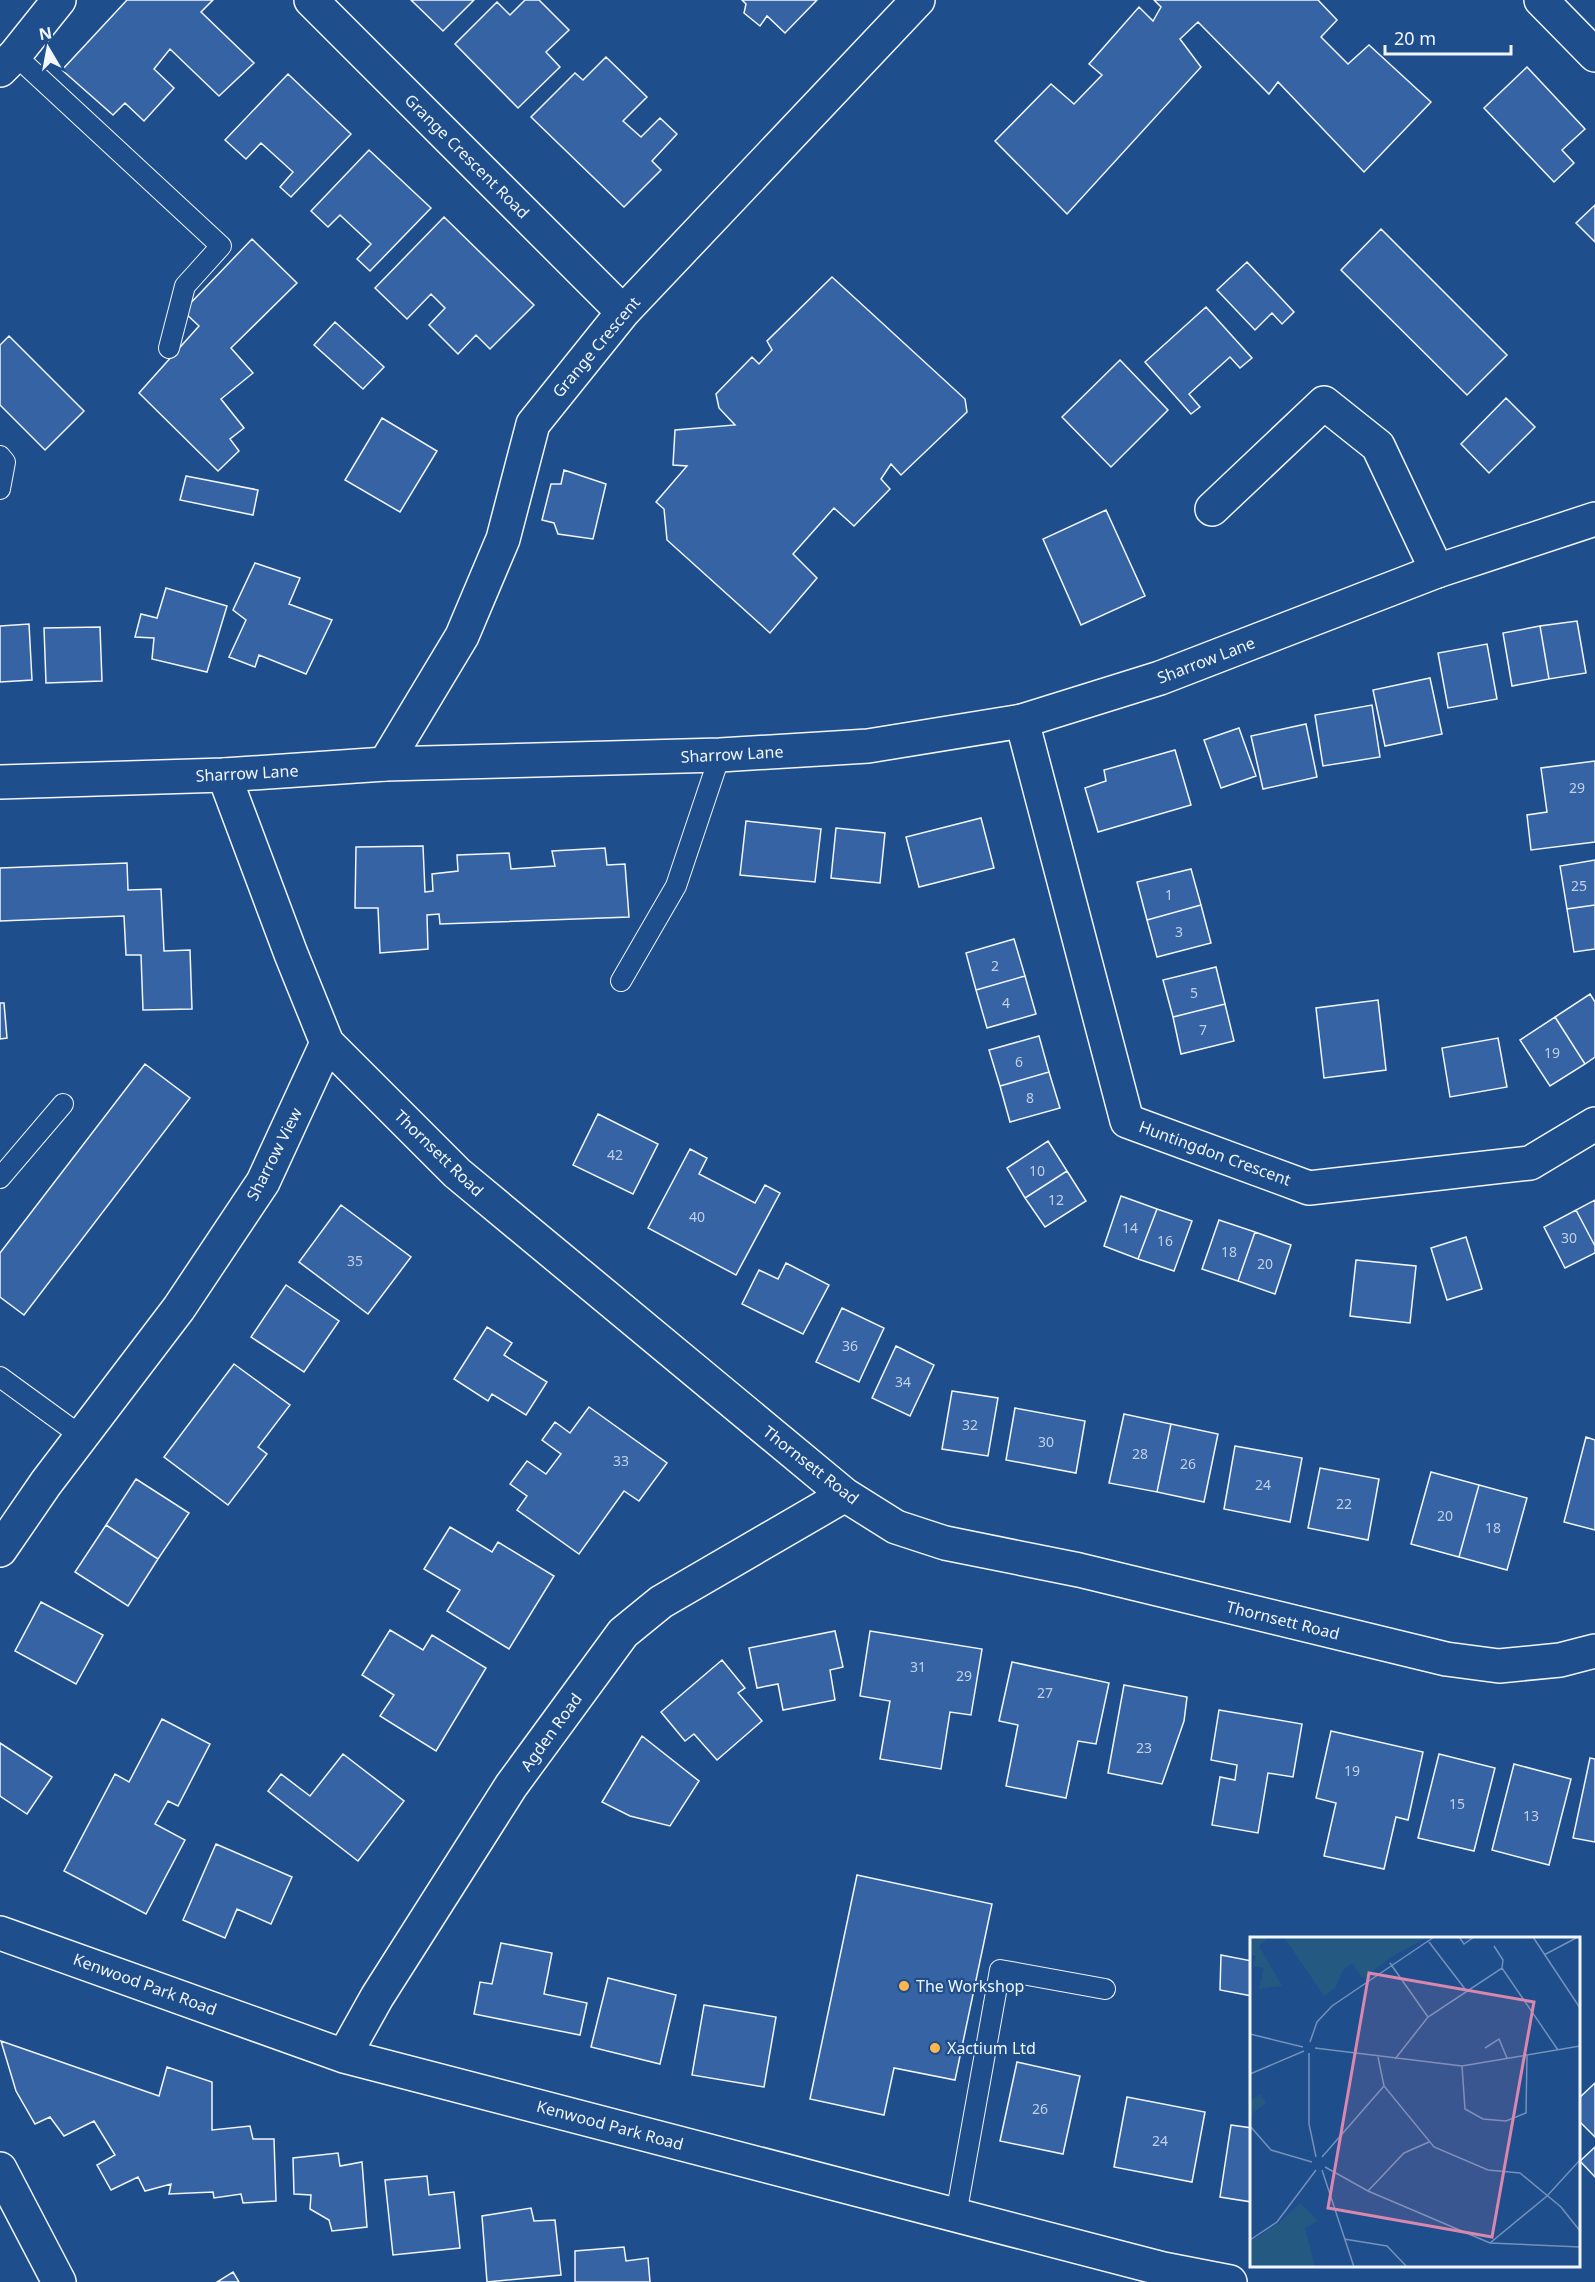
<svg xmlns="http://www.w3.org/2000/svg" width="1595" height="2282" font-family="'Noto Sans',sans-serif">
<rect width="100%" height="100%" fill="#1f4e8c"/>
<path fill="#3563a3" stroke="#f2f6ff" stroke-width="1.5" d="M127,0H213L201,12L254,63L219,96L170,49L154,69L174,88L144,121L125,103L113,115L62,70Z
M411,0H474L443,31Z
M525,0H539L569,30L546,52L560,67L518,108L455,44L497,2L510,15Z
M742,0H817L785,33L767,16L760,26L744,13L746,4Z
M1154,0H1318L1337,20L1321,37L1348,64L1369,45L1431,102L1364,172L1278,82L1269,94L1198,22L1180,39L1201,67L1067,214L995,141L1051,84L1074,104L1102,75L1089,64L1139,7L1153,21L1161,7Z
M606,57L647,97L623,121L641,137L660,118L677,134L652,161L661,170L624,207L531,117L575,73L583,80Z
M1527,67L1585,129L1562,150L1574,163L1554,182L1484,108Z
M288,74L351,134L291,197L280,187L293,172L261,143L246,159L225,140Z
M369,150L431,208L370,271L357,259L371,244L340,215L328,227L311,211Z
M1595,205V242L1576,223Z
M444,217L534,305L490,349L476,335L458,354L429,325L445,308L431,294L407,319L375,288Z
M1381,229L1507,355L1467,395L1341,270Z
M252,239L297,283L231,348L253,373L221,399L244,428L230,439L239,451L218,471L139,393L199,326L183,311Z
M1247,262L1294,312L1282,324L1272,313L1255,330L1217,290Z
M832,277L965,399L967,412L901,475L891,464L881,479L890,489L854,526L834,508L793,554L817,578L770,633L667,540L664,509L656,502L687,466L673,465L675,430L735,425L719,408L716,394L752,357L759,364L772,350L767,341Z
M1206,307L1252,358L1240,368L1230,357L1189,394L1200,407L1191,414L1145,362Z
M335,322L384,367L363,389L314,345Z
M9,336L84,411L45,450L0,405V345Z
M1120,360L1168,410L1111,467L1062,417Z
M1506,398L1535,427L1489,473L1461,444Z
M382,418L437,451L400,512L345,480Z
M564,470L606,484L593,539L558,534L554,523L542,520L551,484H561Z
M186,476L258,490L253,515L180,500Z
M1106,510L1145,596L1081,625L1043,539Z
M255,563L300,578L289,604L332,620L306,674L259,655L255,667L229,657L246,620L233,610Z
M166,588L227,606L207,672L152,659L154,638L135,637L141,614L157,618Z
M1577,621L1586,673L1549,679L1540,626Z
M29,624L32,680L0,682V626Z
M1540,626L1549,679L1512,686L1503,633Z
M100,627L102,681L46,683L44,628Z
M1487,644L1497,699L1448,708L1438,653Z
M1430,678L1442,734L1385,746L1373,690Z
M1372,705L1380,757L1323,766L1315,715Z
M1306,724L1317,777L1263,789L1251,736Z
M1239,728L1256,776L1221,788L1204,740Z
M1175,750L1191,805L1098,832L1085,788L1106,781L1104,770Z
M1595,761V842L1531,850L1527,815L1547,812L1541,768Z
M981,818L994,868L919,887L906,837Z
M746,821L821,829L815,882L740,875Z
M836,828L885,833L880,883L831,878Z
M423,846L425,892L433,891L432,874L458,871L457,855L509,853L511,869L555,866L552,851L605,848L607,865L625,864L629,917L440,924L439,914L427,915L428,949L380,953L378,908H355L356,847Z
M1595,860V905L1567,909L1560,866Z
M127,863L128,890L161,889L164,951L190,950L192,1009L143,1010L141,955H126L124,916L0,921V868Z
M1191,869L1201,905L1147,920L1137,882Z
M1201,905L1211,943L1157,957L1147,920Z
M1595,905V949L1574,952L1567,909Z
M1014,939L1025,976L976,990L966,953Z
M1216,967L1225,1004L1173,1017L1163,980Z
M1025,976L1036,1014L987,1028L976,990Z
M1590,994L1595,1002V1057L1585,1064L1555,1017Z
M1378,1000L1386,1070L1324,1078L1316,1008Z
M0,1003H4L7,1038L0,1039Z
M1225,1004L1234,1041L1181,1054L1173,1017Z
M1555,1017L1585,1064L1550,1086L1520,1040Z
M1039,1036L1049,1072L1000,1086L989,1050Z
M1498,1038L1507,1087L1450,1097L1442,1048Z
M145,1064L190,1098L24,1315L0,1297V1253Z
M1049,1072L1060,1108L1010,1122L1000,1086Z
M598,1114L658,1144L633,1194L573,1165Z
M1048,1141L1067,1171L1025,1198L1007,1168Z
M690,1149L707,1158L699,1174L755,1203L765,1185L780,1193L736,1275L648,1228Z
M1067,1171L1086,1201L1045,1227L1025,1198Z
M1121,1196L1157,1209L1138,1259L1104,1246Z
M1595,1200V1246L1576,1210Z
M341,1205L411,1257L368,1314L299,1262Z
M1157,1209L1192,1221L1174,1271L1138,1259Z
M1576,1210L1595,1246V1253L1565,1268L1544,1227Z
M1219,1220L1255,1232L1238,1281L1202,1269Z
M1255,1232L1291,1245L1275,1294L1238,1281Z
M1466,1237L1482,1289L1447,1300L1431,1248Z
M1356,1260L1416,1266L1410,1323L1350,1316Z
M786,1263L829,1285L803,1334L742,1304L759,1270L778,1279Z
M286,1285L339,1321L304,1372L251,1337Z
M842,1308L884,1328L859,1382L816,1362Z
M487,1327L512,1343L504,1355L547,1382L526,1415L492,1394L488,1401L454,1379Z
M896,1346L934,1365L910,1416L872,1398Z
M234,1364L290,1405L258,1447L267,1454L228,1505L164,1457Z
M952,1391L998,1398L988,1456L942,1449Z
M589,1407L667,1463L639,1501L624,1491L579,1554L517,1510L527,1496L510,1484L527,1461L546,1474L561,1454L542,1440L555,1422L570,1433Z
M1015,1408L1085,1421L1076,1473L1006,1460Z
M1124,1414L1171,1424L1157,1492L1109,1483Z
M1171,1424L1218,1434L1204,1502L1157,1492Z
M1586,1437L1595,1440V1530L1564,1522Z
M1235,1446L1302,1458L1290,1522L1224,1509Z
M1320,1468L1379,1479L1368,1540L1308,1528Z
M1431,1472L1479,1485L1459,1557L1411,1544Z
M136,1479L189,1513L158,1559L106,1525Z
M1479,1485L1527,1498L1507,1570L1459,1557Z
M106,1525L158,1559L128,1606L75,1572Z
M450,1527L492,1552L498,1542L554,1576L509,1649L447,1611L460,1590L424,1569Z
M41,1602L103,1635L76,1684L15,1651Z
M390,1630L423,1650L432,1635L486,1668L436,1751L380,1716L394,1695L362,1675Z
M835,1631L843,1667L830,1670L835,1700L783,1710L778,1684L757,1688L749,1648Z
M870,1631L982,1649L971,1715L950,1712L941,1769L880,1759L890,1701L860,1696Z
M722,1660L745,1688L738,1693L762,1721L717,1760L694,1734L685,1741L661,1712Z
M1012,1662L1109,1683L1096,1744L1078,1741L1066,1798L1006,1786L1018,1725L999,1721Z
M1124,1685L1187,1697L1184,1721L1162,1784L1108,1773Z
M1219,1710L1302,1724L1293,1777L1268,1773L1258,1833L1212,1825L1220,1777L1235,1780L1237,1765L1211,1760Z
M162,1719L210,1744L178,1806L168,1801L155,1824L185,1840L146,1914L64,1871L115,1774L129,1782Z
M1331,1731L1423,1752L1408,1820L1396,1817L1384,1869L1324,1856L1336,1803L1316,1798Z
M642,1736L699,1781L670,1826L630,1816L602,1802Z
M0,1743L52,1777L27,1814L0,1796Z
M343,1754L404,1801L358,1861L268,1791L281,1774L310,1796Z
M1439,1754L1495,1768L1474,1851L1418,1838Z
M1590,1758L1595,1759V1842L1573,1838Z
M1514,1764L1571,1779L1549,1865L1492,1850Z
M216,1844L292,1877L271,1924L237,1909L225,1938L183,1920Z
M857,1875L992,1904L955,2080L894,2068L884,2115L810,2099Z
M501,1943L552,1953L544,1994L587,2003L580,2035L474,2014L480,1982L492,1984Z
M1221,1955L1252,1961V1996L1220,1990Z
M608,1978L676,1995L660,2064L591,2047Z
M704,2005L776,2017L764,2087L692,2075Z
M1,2041L159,2096L167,2067L212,2082V2130L250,2126L253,2139H274L276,2201L243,2203L241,2194L214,2198L213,2192L169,2194L171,2184L145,2191L138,2177L111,2190L97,2165L115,2155L94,2121L64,2136L50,2117L35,2124L16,2091Z
M1017,2062L1080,2076L1063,2154L1000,2141Z
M1595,2083V2137L1578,2120V2099Z
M1127,2097L1205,2112L1192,2182L1114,2167Z
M1231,2125L1252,2128V2202L1220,2197Z
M1595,2147V2177L1580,2161Z
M338,2153L340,2166L362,2162L367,2227L332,2231L329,2220L310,2209L311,2195L294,2194L293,2158Z
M427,2176L429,2195L454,2192L460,2248L393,2255L385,2180Z
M531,2208L534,2221L555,2220L561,2275L487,2282L482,2216Z
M624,2247L626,2261L648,2258L650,2282H575V2251Z
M233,2272L239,2282H217Z"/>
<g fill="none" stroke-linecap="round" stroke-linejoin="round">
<defs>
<path id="service" d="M15,55L221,246L185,286L169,348
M0,456L5,462L0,489
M621,981L676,886L720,755
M0,1178L63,1104
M0,1377L81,1436
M956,2215L1000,1970L1105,1989"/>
<path id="minor" d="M311,0L623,312
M1541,0L1595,55
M1212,509L1324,403L1378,446L1437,571
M1022,721L1127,1121L1309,1188L1530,1163L1595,1124
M385,764L462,636L503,539L533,424L623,312L918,0
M224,775L291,954L327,1043L457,1173L845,1495L896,1527L945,1543L1079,1570L1446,1659L1499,1666L1560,1660L1595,1651
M0,1550L46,1483L179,1308L263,1182L327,1043
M0,1933L344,2056L1163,2269L1230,2282
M344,2056L377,1997L511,1786L623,1633L661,1602L845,1495
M0,2169L59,2282"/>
<path id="tertiary" d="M0,70L15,55L59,0
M0,782L224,775L385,764L720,755L868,746L1022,721L1160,678L1437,571L1595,519"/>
</defs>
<use href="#service" stroke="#f2f6ff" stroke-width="22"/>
<use href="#minor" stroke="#f2f6ff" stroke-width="36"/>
<use href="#tertiary" stroke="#f2f6ff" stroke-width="36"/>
<use href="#service" stroke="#1f4e8c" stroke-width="20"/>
<use href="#minor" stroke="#1f4e8c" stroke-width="33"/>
<use href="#tertiary" stroke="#1f4e8c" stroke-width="33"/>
</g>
<g fill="#ffb74d" stroke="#1f4e8c" stroke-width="2">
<circle cx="904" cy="1986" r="6"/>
<circle cx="935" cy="2048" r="6"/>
</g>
<g text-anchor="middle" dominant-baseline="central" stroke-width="4.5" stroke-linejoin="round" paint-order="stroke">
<g font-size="14" fill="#c3d1e8">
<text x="1577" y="787">29</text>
<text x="1579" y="885">25</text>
<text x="1169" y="894">1</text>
<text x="1179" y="931">3</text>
<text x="995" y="965">2</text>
<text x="1194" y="992">5</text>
<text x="1006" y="1002">4</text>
<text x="1203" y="1029">7</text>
<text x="1552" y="1052">19</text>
<text x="1019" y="1061">6</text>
<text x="1030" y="1097">8</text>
<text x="615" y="1154">42</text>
<text x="1037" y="1170">10</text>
<text x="1056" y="1199">12</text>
<text x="697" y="1216">40</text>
<text x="1130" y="1227">14</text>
<text x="1569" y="1237">30</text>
<text x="1165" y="1240">16</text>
<text x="1229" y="1251">18</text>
<text x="355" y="1260">35</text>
<text x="1265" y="1263">20</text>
<text x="850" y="1345">36</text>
<text x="903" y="1381">34</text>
<text x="970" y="1424">32</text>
<text x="1046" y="1441">30</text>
<text x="1140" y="1453">28</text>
<text x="621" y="1460">33</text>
<text x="1188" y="1463">26</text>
<text x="1263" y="1484">24</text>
<text x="1344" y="1503">22</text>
<text x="1445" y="1515">20</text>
<text x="1493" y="1527">18</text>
<text x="918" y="1666">31</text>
<text x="964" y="1675">29</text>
<text x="1045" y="1692">27</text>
<text x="1144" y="1747">23</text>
<text x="1352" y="1770">19</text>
<text x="1457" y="1803">15</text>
<text x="1531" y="1815">13</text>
<text x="1040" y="2108">26</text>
<text x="1160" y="2140">24</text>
</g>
<g font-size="16" fill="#f2f6ff" stroke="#1f4e8c">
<text transform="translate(467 156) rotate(45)">Grange Crescent Road</text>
<text transform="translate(596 347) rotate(-50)">Grange Crescent</text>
<text transform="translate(1206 660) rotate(-21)">Sharrow Lane</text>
<text transform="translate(732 754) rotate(-3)">Sharrow Lane</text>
<text transform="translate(247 773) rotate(-3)">Sharrow Lane</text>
<text transform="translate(439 1153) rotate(44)">Thornsett Road</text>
<text transform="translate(1215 1153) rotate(20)">Huntingdon Crescent</text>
<text transform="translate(274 1154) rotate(-63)">Sharrow View</text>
<text transform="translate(811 1465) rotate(38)">Thornsett Road</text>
<text transform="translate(1283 1620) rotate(14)">Thornsett Road</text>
<text transform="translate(551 1732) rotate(-54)">Agden Road</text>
<text transform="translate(145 1984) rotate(20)">Kenwood Park Road</text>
<text transform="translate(610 2125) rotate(15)">Kenwood Park Road</text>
</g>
<g font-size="16" fill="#f2f6ff" stroke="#1f4e8c" text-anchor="start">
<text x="916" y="1986">The Workshop</text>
<text x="947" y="2048">Xactium Ltd</text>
</g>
</g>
<g transform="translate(1250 1937)">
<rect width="330" height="330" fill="#1f4e8c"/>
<path d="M0,0H19L9,9L32,49L9,52L14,31L3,29L6,19L0,18ZM34,0H178L141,20L113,42L102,26L93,33L85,51L74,59ZM10,157L16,166L0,178V164ZM50,266L68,284L55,291L65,330H0V305L29,286Z" fill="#245a82"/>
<path fill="none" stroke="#7391ba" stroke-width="1.5" d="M209,0L214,7L224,0M283,0L330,71M179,5L215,52M244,9L253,23L252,31M294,18L328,0M140,26L178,80M0,97L53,110M60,105L67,85L82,69L184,0M65,111L212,129L330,109M235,111L249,102L257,121M59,116V187L66,220M128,120L134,149L184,210L238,233L270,236L311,270L330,294M145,122L178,80L252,31L308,113M212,129L215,172L233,182L256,184L276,176L277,118M0,137L54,114M0,189L21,213L62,225M72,220L134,149M75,230L118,254L240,306L330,310M72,233L104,330M118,254L154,216L179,205M94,302L137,309L157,330M0,303L27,285L66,233M240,306L297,259L330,223"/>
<path fill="#da87ad" fill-opacity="0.15" stroke="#da87ad" stroke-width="3" d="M119,36L284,65L242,300L78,271Z"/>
<rect width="330" height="330" fill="none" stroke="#f2f6ff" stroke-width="3"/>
</g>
<g transform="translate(48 48) rotate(350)" stroke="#1f4e8c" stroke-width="4.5" paint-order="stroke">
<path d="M0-4.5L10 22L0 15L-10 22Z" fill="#f2f6ff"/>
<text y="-9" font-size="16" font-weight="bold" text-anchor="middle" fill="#f2f6ff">N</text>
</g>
<path d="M1385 45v9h126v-9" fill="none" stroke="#f2f6ff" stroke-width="3"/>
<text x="1394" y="45" font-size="18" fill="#f2f6ff" stroke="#1f4e8c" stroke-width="4.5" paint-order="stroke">20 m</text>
</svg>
